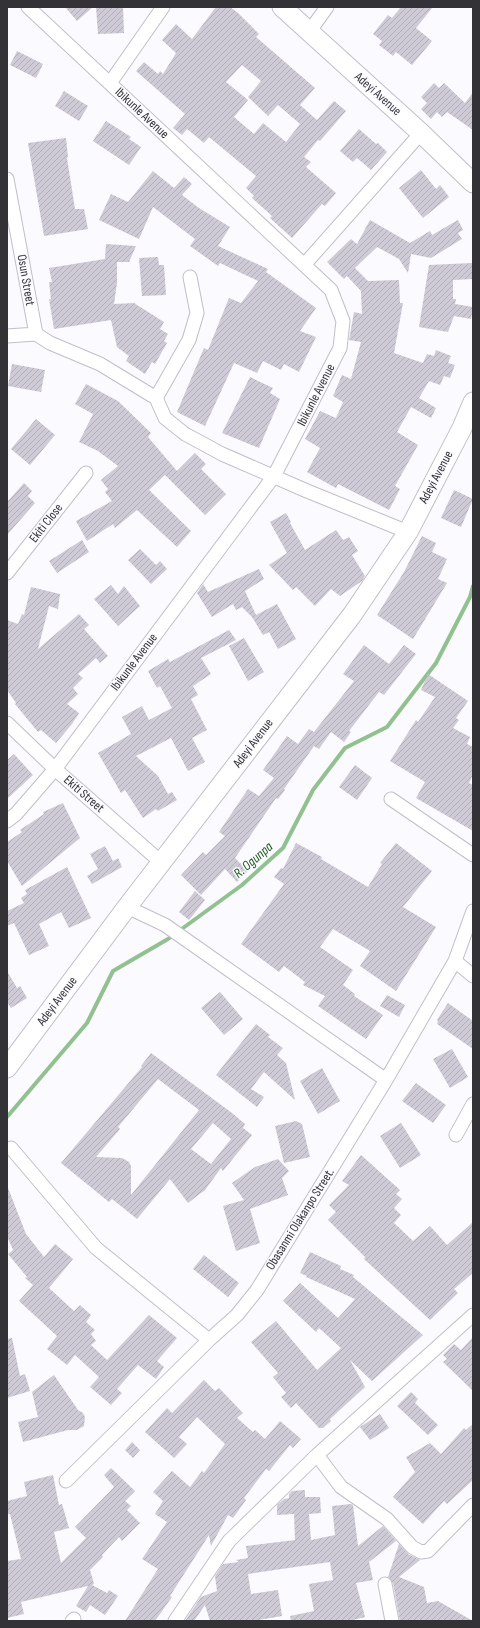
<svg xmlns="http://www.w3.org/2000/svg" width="480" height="1628" font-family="'Sofia Sans Condensed',sans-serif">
<defs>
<pattern id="building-hatch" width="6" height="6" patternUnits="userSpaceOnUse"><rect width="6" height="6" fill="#cecbd6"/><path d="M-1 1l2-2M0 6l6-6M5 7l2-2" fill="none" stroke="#b1afb8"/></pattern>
</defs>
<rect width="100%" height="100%" fill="#fbfafe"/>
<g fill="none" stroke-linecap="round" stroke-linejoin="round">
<path stroke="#92c190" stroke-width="4" d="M7,1117L87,1023L113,971L168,939L242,885L283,848L313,790L345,748L387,727L436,663L470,597L473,586"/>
</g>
<path fill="url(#building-hatch)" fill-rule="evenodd" d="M65,7H93L77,21Z
M96,7H123L124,33L98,34Z
M216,7H230L238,13L259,34L256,37L315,88L300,105L317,120L334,101L346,111L320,141L318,140L304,157L311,162L306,167L336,193L325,206L322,204L292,238L270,218L272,216L252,198L254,196L246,188L256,176L209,137L204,143L187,129L182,135L173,128L185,114L136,71L144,62L158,74L160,71L163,74L176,53L162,40L176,24L192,39ZM242,65L261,81L248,97L268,116L278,105L300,124L286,142L263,123L254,134L234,117L248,100L226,82Z
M401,7H433L416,28L432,41L412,65L396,52L393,56L379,45L382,41L373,34L388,15L392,18Z
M17,51L43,64L36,78L10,65Z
M434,83L439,88L444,83L465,103L473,92V130L447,112L442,117L437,112L431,119L421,109L427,103L421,97Z
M64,91L88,106L79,121L55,106Z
M106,121L131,137L129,139L141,147L129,165L93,141L97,134H99L98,133Z
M359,129L376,144L378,143L387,152L371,170L357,158L353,162L340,151Z
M66,138L68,157L67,158L75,209H84L88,229L44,236L28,143Z
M421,170L436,189L440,185L449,197L423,218L399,188Z
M153,171L174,188L184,177L192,184L182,195L199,208L230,227L218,246L268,269L266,272L316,308L300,331L316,337L299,372L284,364L281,370L263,361L257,373L234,363L205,426L177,412L204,348L208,350L229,298L241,303L258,281L220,263L218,266L190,246L195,239L153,207L139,239L99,220L111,194L128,202Z
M370,220L410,243L430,231L432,235L458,220L463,230L458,233L462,239L431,258L411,254L408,273L399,259L377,247L355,268L368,281L399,280L400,303H403L394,353L423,363L427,354L434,356L436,350L451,356L448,363L455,365L450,378L444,376L440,385L429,381L419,398L436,408L431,418L411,407L397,432L418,445L395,486L400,489L389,510L338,484L336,488L307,472L320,448L305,439L320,411L336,418L343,402L333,396L342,375L351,379L361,342L349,340L354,312L362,314L361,291L347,276L344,279L327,262L351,239L357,244Z
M106,244L136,246L129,262H117V283L114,304L134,303L164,322L160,329L168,334L164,341L167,343L155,364L152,362L145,374L126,361L129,356L117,347L111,320L54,329L49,299H51L49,282H52L49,268L105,259Z
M158,257L159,265H164L166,295L142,296L139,258Z
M472,263L473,279L453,280V299H456L455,304L473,307L471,319L454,316L448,332L419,327L429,265Z
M12,364L45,370L41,392L8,386Z
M250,377L273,388L270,393L280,399L259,448L222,433Z
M86,384L118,401L151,433L148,437L177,471L195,453L206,464L201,469L226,494L205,515L165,475L149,490L191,531L177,547L137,510L115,528L113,524L87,541L76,521L112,501L105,492L108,489L101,480L118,466L98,451L79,442L93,414L75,404Z
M36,419L55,435L30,465L11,449Z
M24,483L32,491L28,496L35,503L7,535V502Z
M454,490L473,499L461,527L441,518Z
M286,513L291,522L290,523L305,550L336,530L343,540L349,537L358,551L352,555L365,576L362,581L340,596L331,589L315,606L296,587L293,590L269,565L287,553L270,522Z
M422,536L436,543L432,552L447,559L438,579L447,583L413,639L377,615L404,572Z
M82,540L89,552L57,573L49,561Z
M140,549L156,565L160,561L167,569L151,584L128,560Z
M259,569L264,579L245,591L256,615L277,604L296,639L278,649L269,632L263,635L252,617L242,607L236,610L233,604L212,617L197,593L203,584L208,592Z
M111,585L118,594L124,586L140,606L118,626L94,599Z
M31,587L60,594L58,609L49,606L38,649L79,614L89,625L84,629L108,656L100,663L96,658L78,674L83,678L73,688L78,694L67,704L79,713L72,724L56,743L41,730L38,732L15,704L16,703L7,690V620L18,624L22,614L24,615Z
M229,630L236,640L201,658L211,674L193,686L198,695L191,699L207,730L192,738L205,762L188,771L171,738L136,756L158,776L168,794L172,792L177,800L158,811L156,809L143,818L125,790L121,793L98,753L131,734L122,717L142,706L149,720L172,708L160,686L157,688L148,671L168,659L170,662Z
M244,638L264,672L248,681L229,646Z
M364,645L389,664L404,645L416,654L384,695L379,692L349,731L351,732L344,742L331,732L319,749L314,746L284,789L285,790L278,799L276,798L235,858L248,871L237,882L225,869L201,895L181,875L203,852L206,855L225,836L219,832L248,789L259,796L274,778L263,770L287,736L298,744L309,729L314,732L354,681L343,674Z
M428,674L468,701L456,718L459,720L453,728L470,737L467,744L473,747V775L469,783L473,785V831L416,798L425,782L390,761L416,720L418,722L435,697L421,690Z
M14,754L33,775L7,799V760Z
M355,765L372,778L357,800L339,787Z
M63,803L80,838L22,886L7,861V842L22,832L20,830L44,814L43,812Z
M296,843L322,857L321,859L368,887L382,864L380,863L396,843L432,871L403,907L436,927L396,991L360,966L370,951L333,929L320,947L353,970L343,985L355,994L354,996L383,1015L366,1039L318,1006L325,996L303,985L305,982L284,966L279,972L241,944L284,884L274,877L281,868L283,869Z
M105,846L113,861L118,858L122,867L92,884L87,876L98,869L90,854Z
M67,867L91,918L69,928L61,912L39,924L49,946L29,955L14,923L7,926V911L24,903L21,898L27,894L25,890Z
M195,891L205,900L189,920L179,912Z
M7,971L17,988L20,986L27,998L11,1008L7,1002Z
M220,992L243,1019L224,1035L201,1008Z
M387,995L405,1005L399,1017L380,1006Z
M448,1003L473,1021V1049L437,1024L438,1021L437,1020Z
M256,1024L270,1035L268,1037L283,1048L277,1055L286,1063L295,1100L264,1072L251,1089L264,1097L257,1107L216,1075Z
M452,1049L468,1077L450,1088L433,1059Z
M151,1053L232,1113L245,1124L243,1128L252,1135L223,1171L221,1168L205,1190L188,1203L170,1179L137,1219L112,1199L109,1202L61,1163L142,1067L141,1066ZM158,1079L199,1110L131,1195V1166L129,1162L122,1158L96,1157L120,1129L118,1127ZM213,1123L231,1139L211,1164L191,1149Z
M322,1068L340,1101L318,1114L300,1081Z
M416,1083L446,1105L433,1123L402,1101Z
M296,1121L302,1124L310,1157L284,1163L275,1126Z
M401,1123L421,1155L400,1168L380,1136Z
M361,1155L400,1190L396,1194L402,1199L394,1208L401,1215L394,1223L413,1241L430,1226L447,1245L473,1222V1273L454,1289L458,1293L430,1320L364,1259L365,1257L328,1220L336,1212L329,1205L349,1185L342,1181Z
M278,1159L289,1171L282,1178L288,1195L250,1209L260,1243L236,1251L223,1206L244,1200L232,1183L255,1167Z
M8,1188L26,1234L44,1257L55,1244L73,1259L49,1288L74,1311L80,1305L91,1315L86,1322L95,1330L91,1334L96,1341L91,1345L107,1360L149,1315L177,1338L157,1361L164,1367L156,1379L138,1365L117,1389L122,1393L111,1405L90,1387L99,1377L75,1355L67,1365L47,1349L57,1336L19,1301L33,1285L25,1278L27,1277L8,1254L13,1250L7,1236Z
M310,1252L341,1266L340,1269L354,1275L353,1277L423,1335L372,1381L350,1360L365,1387L330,1419L331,1421L323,1428H319L296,1403L291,1408L281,1397L286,1393L273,1377L278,1373L251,1342L276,1321L317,1370L341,1348L319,1328L316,1332L283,1301L300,1283L338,1318L355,1299L306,1277L307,1276L300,1273Z
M204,1255L239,1283L228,1297L193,1269Z
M473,1337V1391L443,1362L447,1359L443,1355L454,1344L461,1350Z
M12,1338L20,1376L25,1374L30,1391L7,1398V1339Z
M54,1375L78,1410L83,1413L85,1417L84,1426L77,1430H68L23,1442L18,1422L38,1417L32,1392Z
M204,1380L215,1391L219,1388L243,1413L237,1418L253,1432L255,1430L265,1439L280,1421L301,1439L293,1448L290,1445L269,1471L266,1469L244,1498L246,1500L233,1518L228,1515L211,1546L209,1535L170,1596L172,1597L155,1621H125L158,1569L142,1559L167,1522L155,1514L163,1501L153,1492L172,1471L190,1487L202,1471L204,1473L225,1444L197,1417L179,1437L187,1444L174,1458L145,1432L167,1408L172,1413Z
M411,1392L418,1399L415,1403L438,1425L428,1435L397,1406Z
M380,1414L389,1428L370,1440L360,1427Z
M473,1424V1480L447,1504L444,1501L423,1524L393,1497L415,1472L406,1457L430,1443L441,1454L464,1428L466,1430Z
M132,1442L140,1450L133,1458L125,1450Z
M111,1468L135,1491L125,1501L131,1506L127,1510L140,1523L122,1541L119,1537L102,1555L103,1557L90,1570L94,1584L92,1585L107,1593L109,1590L118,1596L105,1615L90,1605L86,1612L76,1606L88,1586L21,1602L24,1614L7,1618V1561L21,1559L10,1514H7V1501L27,1496L24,1482L53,1475L59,1505L62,1504L69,1528L54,1532L61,1563L86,1538L75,1527L114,1487L104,1475Z
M305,1490V1497H320L321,1513L309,1514L311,1540L335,1535L332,1506L351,1504L353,1505L358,1546L383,1526L396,1541L369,1562L373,1580L356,1583L365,1617L349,1621H291L290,1616L314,1611L309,1584L333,1580L330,1562L248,1574L251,1594L278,1590L282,1616L252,1621H210L205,1605L194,1621H185L201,1597L217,1591L215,1576L223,1564L239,1562L236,1560L248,1558L246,1546L295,1540L294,1514L277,1515V1505L284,1499L289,1498V1494L292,1491Z
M399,1544L408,1554L420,1560L399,1577L424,1587L427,1603L438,1601L473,1621H400L393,1583L388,1577Z"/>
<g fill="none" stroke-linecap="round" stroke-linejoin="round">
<defs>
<path id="street" d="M309,32L327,7
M110,83L163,7
M7,179L36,334
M304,265L421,133
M7,336L36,334L50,343L100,364L156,398L165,418L185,434L222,454L307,491L408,532
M156,398L189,340L197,313L190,277
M7,573L86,473
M7,723L55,769L162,863
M391,799L473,855
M7,821L16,814L55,769L274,476L340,348L343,321L331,290L28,7
M127,907L165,925L386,1080
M455,961L473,976
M456,1135L473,1104
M11,1148L96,1248L209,1340
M317,1455L341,1487L387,1519L412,1547L421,1552L428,1551L473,1505
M66,1481L209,1340L237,1315L257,1290L386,1080L455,961L473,911
M385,1584L392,1621
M72,1621L74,1619
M175,1621L229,1541L317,1455L473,1315"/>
<path id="secondary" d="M282,7L421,133L473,183
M7,1068L127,907L352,615L408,532L462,428L473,402"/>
</defs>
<use href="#street" stroke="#c1bec9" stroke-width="15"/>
<use href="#secondary" stroke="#c1bec9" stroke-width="21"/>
<use href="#street" stroke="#fff" stroke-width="13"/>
<use href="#secondary" stroke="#fff" stroke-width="19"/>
</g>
<g text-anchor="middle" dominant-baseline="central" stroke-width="3" stroke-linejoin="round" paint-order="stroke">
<g font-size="13" fill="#333236" stroke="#fbfafe">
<text transform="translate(378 94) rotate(42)">Adeyi Avenue</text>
<text transform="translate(142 113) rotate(43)">Ibikunle Avenue</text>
<text transform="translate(26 280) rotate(80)">Osun Street</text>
<text transform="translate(316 395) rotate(-63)">Ibikunle Avenue</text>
<text transform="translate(436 477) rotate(-62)">Adeyi Avenue</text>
<text transform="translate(46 523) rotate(-52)">Ekiti Close</text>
<text transform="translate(134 662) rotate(-53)">Ibikunle Avenue</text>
<text transform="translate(253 743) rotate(-53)">Adeyi Avenue</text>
<text transform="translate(84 794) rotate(41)">Ekiti Street</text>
<text transform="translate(57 1001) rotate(-53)">Adeyi Avenue</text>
<text transform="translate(300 1219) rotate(-58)">Obasanmi Olakanpo Street.</text>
</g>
<g font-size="14" font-style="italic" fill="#1b5b1d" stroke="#fbfafe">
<text transform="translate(253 860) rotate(-41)">R. Ogunpa</text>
</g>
</g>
<rect width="480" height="1628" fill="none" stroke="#333236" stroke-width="16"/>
</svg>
